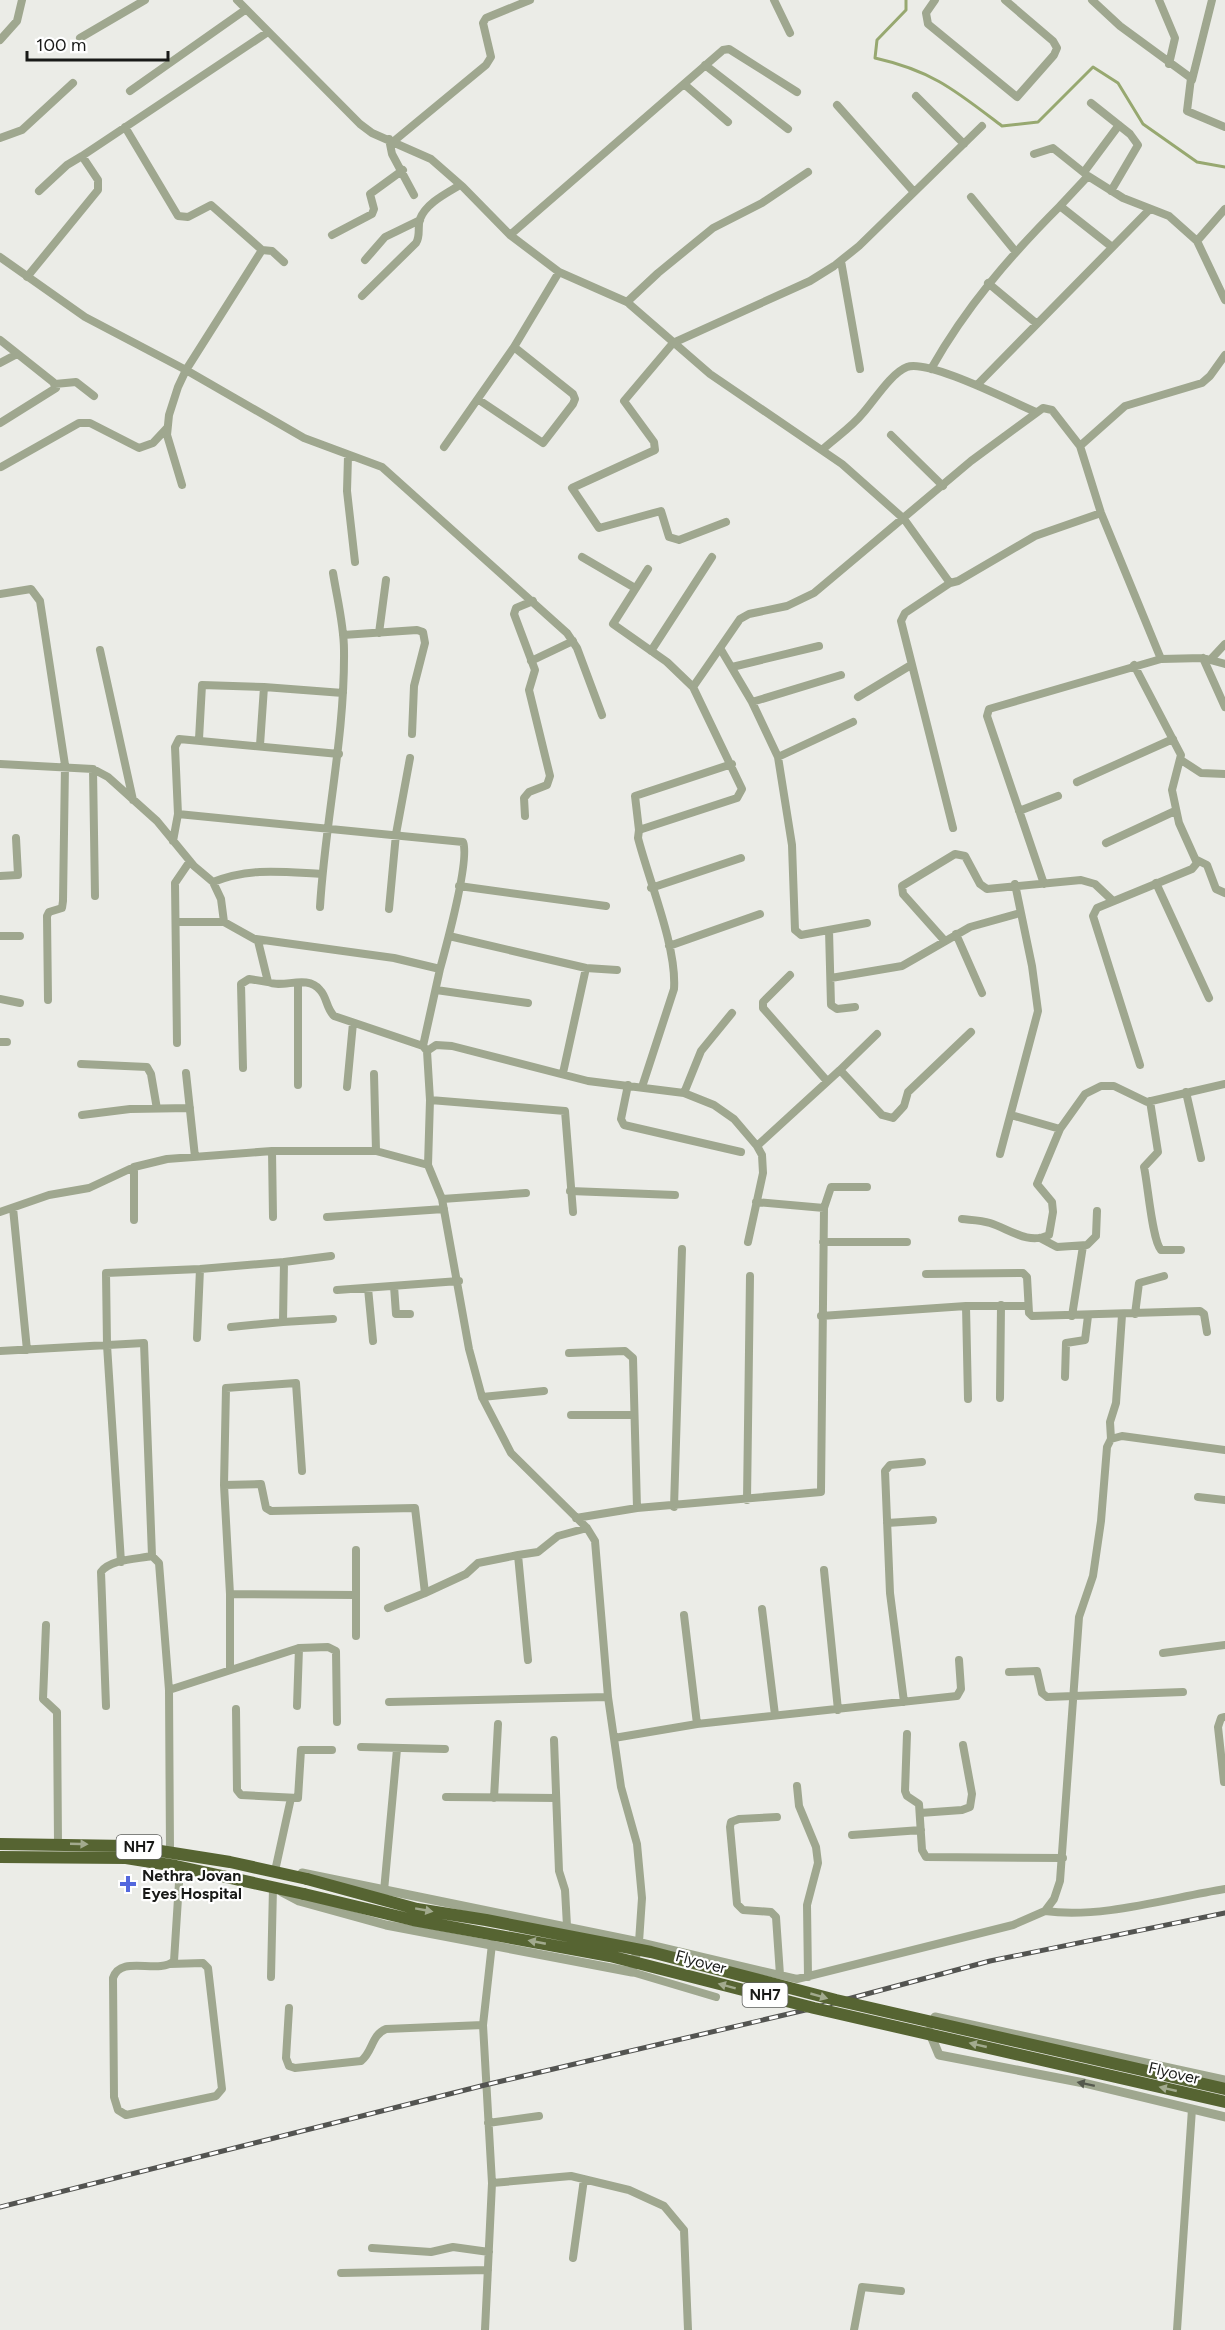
<svg xmlns="http://www.w3.org/2000/svg" width="1225" height="2330" font-family="Figtree,sans-serif">
<rect width="100%" height="100%" fill="#ebece7"/>
<g fill="none" stroke-linecap="round" stroke-linejoin="round">
<path stroke="#97a870" stroke-width="3" d="M906,0V10L877,40L875,58C933,71 956,91 1002,126L1038,122L1093,67L1118,83L1143,124L1197,162L1225,167"/>
<path stroke="#9fa78f" stroke-width="8" d="M237,0L360,124L372,133L431,159L463,187L510,235L559,272L627,302L710,374L842,464L904,519L950,583L958,581L1035,536L1101,513
M774,0L790,33
M935,0L926,13L928,24L1017,97L1054,55L1057,48L1053,41L1005,0
M1092,0L1120,26L1191,78L1187,111L1225,127
M1159,0L1175,38L1169,64
M80,38L145,0
M0,40L17,21L22,0
M705,65L788,129
M1192,80L1212,0
M684,84L728,122
M130,91L245,10
M916,96L964,144
M1091,103L1130,134L1138,145L1111,191
M837,105L914,192
M125,127L178,216L188,217L211,205L262,250
M0,138L22,130L73,83
M389,139L392,154L414,195
M394,141L486,65L491,57L483,23L486,18L530,0
M1034,154L1053,148L1088,176
M1084,172L1119,125
M39,191L67,165L82,156
M971,197L1015,251
M1225,209L1197,241L1225,300
M332,235L372,214L374,209L370,194L403,170
M510,235L723,50L729,49L797,92
M1112,247L1060,206L1088,176L1123,198L1169,216L1197,241
M0,257L85,317L186,370L304,438L382,467L567,633L577,648L602,715
M365,260L385,237L420,220
M841,261L860,369
M27,277L98,190V180L82,156L268,32
M988,283L1036,323
M362,296L416,243C421,235 417,227 420,219C426,203 447,193 460,185
M627,302L658,273L713,228L762,203L808,172
M0,340L53,382L56,388L0,423
M0,363L17,354
M931,369C966,307 1010,256 1060,206
M55,384L76,382L94,396
M977,385L1150,209
M479,400L543,443L573,404L575,399L573,394L514,347
M891,435L943,486
M1080,446L1125,406L1202,383L1210,376L1225,355
M444,447L514,347L559,272
M822,450C835,438 852,427 863,413C874,401 891,373 907,367C928,359 1012,402 1036,412
M348,456L347,491L355,562
M1,467L79,423H90L139,448L153,443L167,428
M182,485L167,435L169,415L178,387L186,370L262,250L272,251L284,262
M726,522L679,540L669,537L661,511L599,528L572,488L655,450L654,442L624,401L673,343L810,281L834,266L859,246L982,126
M582,557L635,588
M950,583L905,613L901,621L953,828
M0,594L31,589L40,601L65,765L63,901L62,908L49,912L47,916L48,1000
M379,633L386,580
M343,635L417,630L423,632L425,643L414,686L412,734
M720,648L752,702L778,757L792,845L795,930L801,935L867,923
M100,650L133,800
M651,651L712,557
M1203,658L1225,707
M1211,659L1225,644
M531,661L573,641
M1134,665L1181,755L1172,790L1179,823L1197,863L1192,869L1097,908L1093,916L1140,1065
M732,667L819,646
M693,687L740,619L749,614L787,606L814,593L971,461L1043,408L1052,410L1080,446L1101,513L1161,659
M858,697L911,665
M752,702L841,675
M199,739L202,685L264,687
M260,745L264,687L343,693
M778,757L853,722
M1181,760L1201,773L1225,774
M0,764L93,769L108,777L157,821L194,866L213,882L221,899L224,922L258,941L268,982C283,989 307,974 320,990C327,997 326,1008 334,1016L423,1046L427,1051L430,1100L428,1165L442,1199L469,1349L482,1397L511,1453L587,1528L595,1541L608,1697L621,1787L637,1844L642,1898L639,1942L797,1979L1013,1925L1045,1911L1054,1899L1060,1881L1079,1617L1093,1576L1101,1521L1107,1447L1111,1439L1122,1436L1225,1450
M93,769L95,896
M1077,782L1173,739
M1019,811L1058,796
M178,814L463,842C470,859 446,947 440,969
M525,816L524,798L529,792L547,785L550,776L529,690L535,670L514,614L516,608L533,601
M639,830L635,796L732,764
M173,841L178,814L175,747L179,739L339,754
M1106,843L1175,811
M1197,860L1207,865L1216,889L1225,893
M0,876L18,875L16,838
M213,882C250,867 284,872 322,874
M1156,883L1209,998
M1044,884L987,716L989,709L1161,659L1203,658L1225,664
M459,886L606,906
M651,888L741,858
M320,907C325,821 345,737 344,650C344,625 337,598 333,573
M389,909L396,834L410,758
M176,922H224
M829,930L831,1005L837,1009L855,1007
M956,934L982,993
M0,936H20
M449,936L586,968L617,970
M256,939L394,958L440,969L423,1046
M944,940L903,894L902,886L955,854L965,856L980,884L987,889L1081,880L1095,884L1113,901
M669,946L760,914
M790,975L763,1002V1008L827,1081
M831,978L902,966L970,927L1020,913
M436,990L528,1003
M0,999L20,1003
M0,1042H7
M177,1043L175,883L190,861
M427,1051L436,1045L452,1046L588,1081L684,1093L714,1105L734,1119L757,1146L762,1155L763,1173L748,1242
M81,1064L147,1067L151,1074L157,1109
M243,1068L241,984L249,979L268,982
M840,1070L877,1034
M186,1073L195,1157
M563,1073L586,968
M374,1074L376,1151
M298,1085V983
M628,1085L621,1119L624,1125L741,1152
M347,1087L353,1023
M642,1087L674,989C677,947 649,881 638,838L639,830L737,798L742,789L693,687L667,662L613,624L648,569
M1186,1092L1201,1158
M684,1093L701,1051L732,1013
M430,1100L565,1111L573,1212
M1150,1101L1158,1152L1144,1167C1148,1185 1152,1240 1161,1250H1181
M82,1115L130,1109L190,1108
M1011,1115L1060,1129L1085,1094L1101,1086H1114L1147,1102L1225,1084
M757,1146L840,1070L882,1115L893,1118L904,1106L908,1092L971,1032
M272,1151L273,1217
M1000,1154L1038,1011L1032,966L1015,884
M134,1167V1220
M570,1191L675,1195
M442,1199L526,1193
M756,1202L824,1208L831,1187H867
M13,1208L27,1350
M0,1212L49,1195L89,1188L134,1167L167,1159L272,1151H376L428,1165
M327,1217L444,1209
M962,1219C971,1220 981,1220 990,1223C1009,1229 1028,1245 1049,1235L1053,1212L1052,1202L1037,1184L1060,1129
M1040,1238L1057,1247L1087,1245L1096,1236L1097,1211
M823,1242H907
M284,1262L331,1256
M926,1274L1023,1273L1027,1277L1029,1313L1032,1316L1200,1311L1204,1314L1207,1332
M394,1286L396,1314H410
M368,1288L373,1341
M337,1290L459,1281
M966,1306L968,1399
M1135,1314L1139,1283L1164,1276
M821,1316L966,1306H1028
M1072,1316L1083,1246
M231,1327L283,1322
M197,1338L200,1269
M0,1351L144,1343L152,1556
M569,1353L625,1351L633,1358L637,1508
M1065,1377L1066,1343L1085,1340L1088,1316
M482,1397L544,1391
M1000,1398L1001,1305
M571,1415H634
M1111,1439L1110,1422L1116,1403L1122,1315
M224,1485L261,1484L266,1508L271,1511L415,1508L425,1593L388,1608
M1198,1497L1225,1500
M747,1500L750,1276
M674,1507L682,1249
M576,1518L637,1508L821,1492L824,1208
M887,1523L933,1520
M356,1550V1636
M518,1555L538,1552L558,1536L587,1528
M121,1562L107,1345L106,1273L200,1269L284,1262L283,1322L333,1319
M824,1570L838,1710
M425,1593L466,1574L478,1563L518,1555L528,1660
M230,1594L355,1595
M762,1609L775,1715
M684,1615L697,1724
M46,1625L43,1699L57,1712L58,1843
M299,1648L328,1647L336,1651L337,1722
M1163,1653L1225,1645
M230,1670V1594L224,1485L226,1388L296,1383L302,1471
M1009,1672L1037,1671L1042,1693L1047,1697L1183,1692
M169,1690L299,1648L297,1706
M389,1702L608,1697
M904,1702L890,1593L885,1471L890,1465L922,1462
M106,1706L101,1572C110,1559 138,1559 152,1556L159,1563L169,1690L170,1852
M236,1709L237,1790L241,1795L298,1798L301,1750H332
M907,1734L905,1791L907,1796L919,1804L922,1850L926,1857L1063,1858
M614,1738L697,1724L957,1696L961,1689L959,1660
M554,1740L559,1871L565,1890L567,1926
M361,1747L445,1749
M1224,1782L1218,1727L1221,1718L1225,1717
M797,1786L799,1806L816,1847L818,1863L807,1905L808,1977
M446,1797L555,1798
M494,1798L498,1724
M920,1813L962,1810L970,1807L972,1794L963,1745
M777,1817L739,1819L731,1822L730,1827L737,1904L743,1910L771,1912L776,1917L780,1975
M852,1835L921,1830
M275,1871L291,1798
M384,1891L397,1749
M1045,1911C1101,1919 1169,1898 1225,1889
M170,1964L203,1963L208,1968L222,2089L216,2096L126,2115L118,2110L114,2097L113,1978C121,1954 158,1975 174,1961L180,1867
M632,1972L716,1997
M271,1977L273,1887
M289,2008L286,2058L289,2066L295,2068L361,2061C373,2052 371,2035 386,2029L483,2025
M488,2123L539,2116
M492,2183L571,2176L629,2190L664,2206L684,2230L688,2330
M372,2248L431,2252L453,2247L489,2252
M573,2258L584,2179
M341,2273L488,2270
M485,2330L492,2183L483,2025L492,1944
M854,2330L862,2287L901,2291
M1177,2330L1192,2109"/>
<path stroke="#9fa78f" stroke-width="9" d="M282,1892L299,1901L386,1925L632,1972L639,1942L302,1873
M935,2017L1225,2080
M929,2031L939,2055L1084,2083L1225,2117"/>
<path stroke="#566432" stroke-width="12" d="M0,1844L129,1846L230,1862L307,1879
M0,1857L126,1858L176,1866L304,1894"/>
<defs>
<path id="rail" d="M0,2207L485,2085L814,2008L990,1961L1225,1913"/>
</defs>
<use href="#rail" stroke="#535451" stroke-width="5"/>
<use href="#rail" stroke="#fff" stroke-width="3" stroke-dasharray="9" stroke-linecap="butt"/>
<path stroke="#566432" stroke-width="12" d="M307,1879L417,1909L486,1920L651,1952L836,2000L1225,2089
M304,1894L413,1920L610,1956L814,2008L1225,2102"/>
</g>
<defs><path id="oneway-solid" d="M-6-.8H1V-3.2L6.5 0L1 3.2V.8H-6Z" transform="scale(1.5)"/></defs>
<g fill="#a2aa8e">
<use href="#oneway-solid" transform="translate(79 1844) rotate(2)"/>
<use href="#oneway-solid" transform="translate(424 1910) rotate(10)"/>
<use href="#oneway-solid" transform="translate(537 1942) rotate(-169)"/>
<use href="#oneway-solid" transform="translate(727 1986) rotate(-165)"/>
<use href="#oneway-solid" transform="translate(819 1996) rotate(16)"/>
<use href="#oneway-solid" transform="translate(978 2045) rotate(-167)"/>
<use href="#oneway-solid" transform="translate(1168 2089) rotate(-167)"/>
</g>
<use fill="#55594e" href="#oneway-solid" transform="translate(1086 2084) rotate(-168)"/>
<path fill="#5468de" stroke="#fff" stroke-width="2" d="M125 1875h6v6h6v6h-6v6h-6v-6h-6v-6h6z"/>
<g text-anchor="middle" dominant-baseline="central" stroke-width="4.5" stroke-linejoin="round" paint-order="stroke">
<g fill="#fff" stroke="#5e5f5d" stroke-width="1.5">
<rect x="116.5" y="1835" width="45" height="24" rx="4.5"/>
<rect x="742.5" y="1983" width="45" height="24" rx="4.5"/>
</g>
<g font-size="15" font-weight="bold" fill="#191a18">
<text x="139" y="1847">NH7</text>
<text x="765" y="1995">NH7</text>
</g>
<g font-size="16" font-weight="bold" fill="#191a18" stroke="#fff" text-anchor="start">
<text x="142" y="1875">Nethra Jovan<tspan x="142" dy="18">Eyes Hospital</tspan></text>
</g>
<g font-size="16" fill="#191a18" stroke="#fff">
<text transform="translate(701 1962) rotate(15)">Flyover</text>
<text transform="translate(1174 2073) rotate(13)">Flyover</text>
</g>
</g>
<path d="M27 51v9h141v-9" fill="none" stroke="#191a18" stroke-width="3"/>
<text x="36" y="51" font-size="18" fill="#191a18" stroke="#ffffff" stroke-width="4.5" paint-order="stroke">100 m</text>
</svg>
